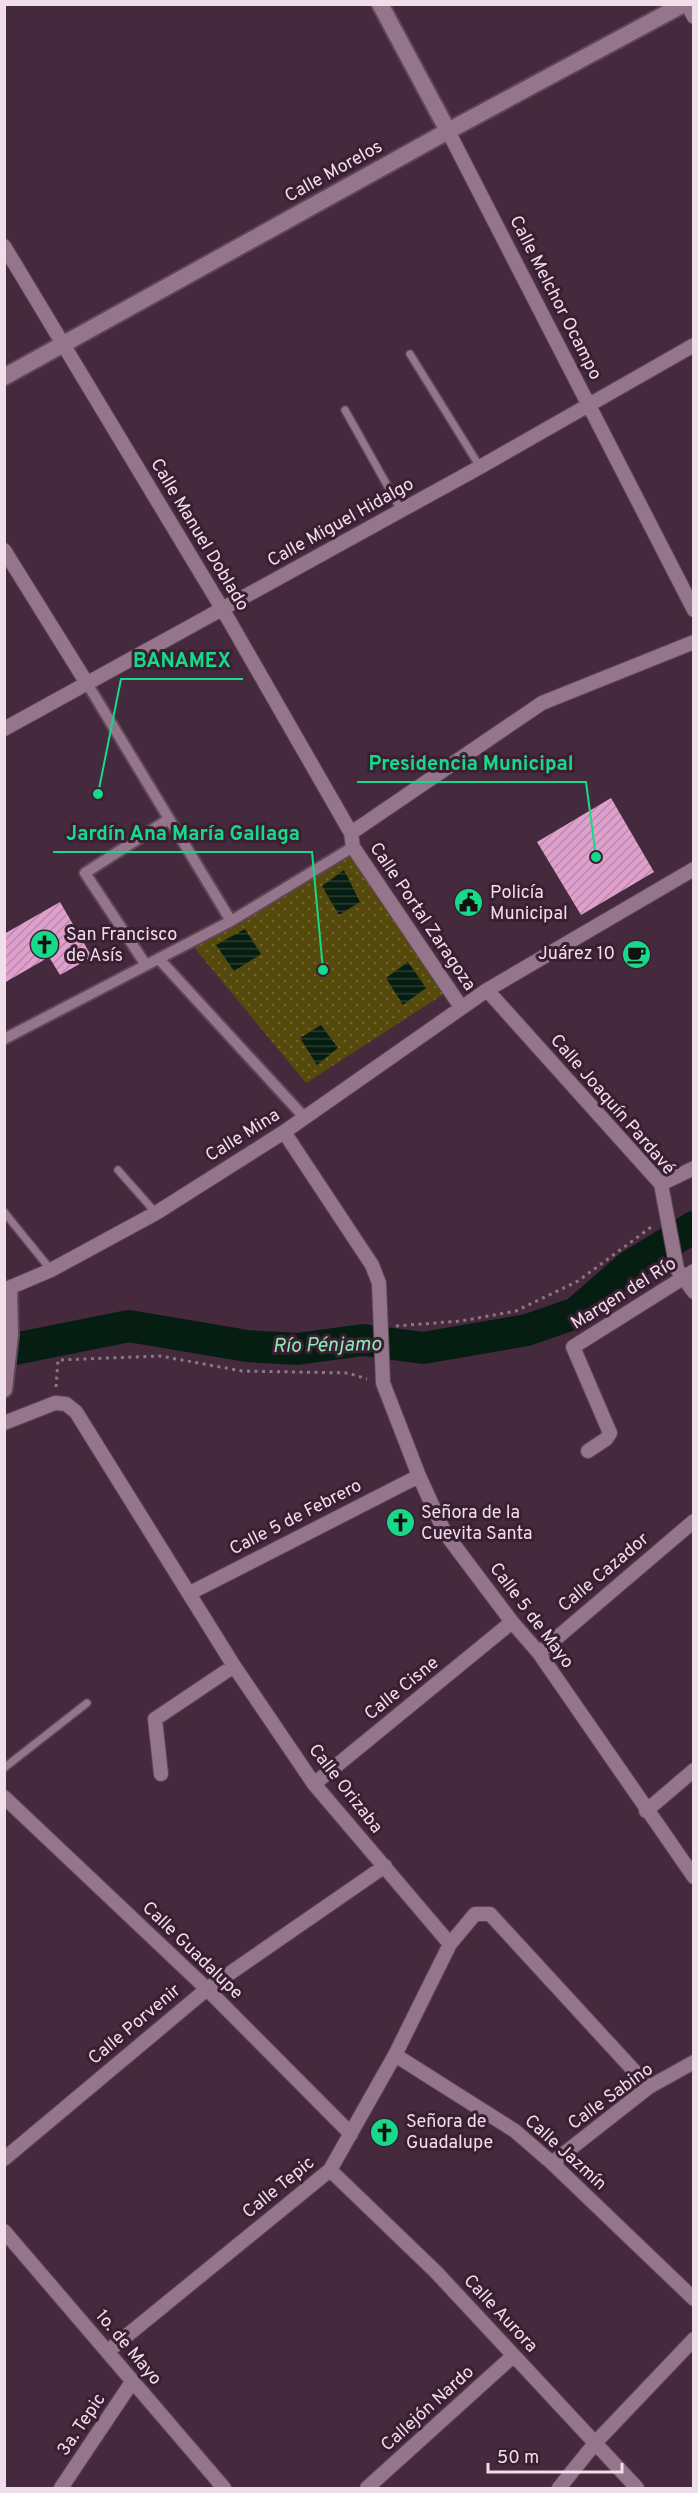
<svg xmlns="http://www.w3.org/2000/svg" width="698" height="2493" font-family="Overpass,sans-serif">
<defs>
<pattern id="grass-dots" width="8" height="8" patternUnits="userSpaceOnUse" patternTransform="scale(1.5)"><rect width="8" height="8" fill="#554a0b"/><path d="M2 2h.1M6 6h.1" fill="none" stroke="#6e642f" stroke-width="1.8" stroke-linecap="round"/></pattern>
<pattern id="water-rules" width="6" height="5" patternUnits="userSpaceOnUse" patternTransform="scale(1.5)"><rect width="6" height="5" fill="#061d11"/><path d="M0 2.5h6" fill="none" stroke="#2b3d34"/></pattern>
<pattern id="building-hatch" width="6" height="6" patternUnits="userSpaceOnUse" patternTransform="scale(1.5)"><rect width="6" height="6" fill="#e0a0cd"/><path d="M-1 1l2-2M0 6l6-6M5 7l2-2" fill="none" stroke="#ba89ab"/></pattern>
</defs>
<rect width="100%" height="100%" fill="#45293d"/>
<path fill="url(#grass-dots)" d="M348,851L447,992L306,1083L193,946Z"/>
<path fill="url(#water-rules)" d="M344,870L360,902L339,915L322,886Z
M245,929L261,954L234,971L216,945Z
M408,962L426,988L403,1005L386,978Z
M321,1025L338,1048L317,1065L300,1038Z"/>
<g fill="none" stroke-linecap="round" stroke-linejoin="round">
<path stroke="#061d11" stroke-width="32" d="M4,1351L129,1326L247,1346L297,1349L363,1340L423,1348L527,1330L576,1313L629,1267L694,1227"/>
</g>
<path fill="url(#building-hatch)" d="M611,798L654,872L581,915L537,842Z
M60,902L92,957L60,975L49,957L4,983V934Z"/>
<g fill="none" stroke-linecap="round" stroke-linejoin="round">
<defs>
<path id="service" d="M410,354L480,467
M345,410L401,510
M118,1170L156,1213
M4,1212L51,1270
M4,1768L87,1703"/>
<path id="pedestrian" d="M88,685L231,921
M159,959L305,1118
M146,965L85,873L169,819
M4,1039L231,921L353,847"/>
<path id="minor" d="M687,4L694,17
M448,131L694,610
M4,246L223,610L351,833L353,847L461,1007
M4,550L88,685
M4,729L480,467L694,345
M351,833L542,703L694,642
M487,990L661,1184L677,1269L694,1292
M284,1132L372,1265L379,1283L383,1383L419,1476L445,1533L512,1622L539,1653L694,1877
M661,1184L694,1168
M4,1290L51,1270L156,1213L284,1132L487,990L694,869
M4,1423L55,1403L66,1404L76,1412L234,1666L314,1784L450,1944
M588,1451L606,1439L610,1433L573,1347L694,1271
M190,1593L419,1476
M539,1653L694,1521
M161,1774L155,1719L234,1666
M314,1784L512,1622
M4,1797L207,1989L351,2134
M646,1811L694,1770
M395,2055L515,2131L552,2163L694,2299
M4,2159L207,1989L385,1866
M552,2163L649,2087L694,2062
M330,2170L436,2272L637,2488
M4,2231L224,2488
M108,2351L330,2170L395,2055L450,1944L475,1914H490L649,2087
M61,2488L132,2382
M367,2488L513,2356
M559,2488L596,2442L694,2339"/>
<path id="tertiary" d="M380,4L448,131
M4,377L448,131L684,4
M4,1389L10,1335L9,1289"/>
</defs>
<use href="#service" stroke="#5d4657" stroke-width="10"/>
<use href="#pedestrian" stroke="#5d4657" stroke-width="14"/>
<use href="#minor" stroke="#5d4657" stroke-width="16"/>
<use href="#tertiary" stroke="#5d4657" stroke-width="20"/>
<path stroke="#8d7586" stroke-width="3" stroke-dasharray="3 4.5" stroke-linecap="butt" d="M396,1326L461,1321L516,1311L578,1281L654,1225
M56,1387L58,1360L160,1356L242,1371L348,1373L367,1379"/>
<use href="#service" stroke="#95758b" stroke-width="7"/>
<use href="#pedestrian" stroke="#95758b" stroke-width="10"/>
<use href="#minor" stroke="#95758b" stroke-width="14"/>
<use href="#tertiary" stroke="#95758b" stroke-width="16"/>
</g>
<defs>
<symbol id="civic-disc" viewBox="-11 -11 22 22"><circle r="9.5" fill="#17d989" stroke="#3a1f33"/><path d="M-.6-6.5H3V-4.5H.6V-3L4-1V1h2V6H-6V1h2V-1L-.6-3ZM-1.2 2.5V6h2.4V2.5Z" fill="#111"/></symbol>
<symbol id="church-disc" viewBox="-11 -11 22 22"><circle r="9.5" fill="#17d989" stroke="#3a1f33"/><path d="M-1.2-6h2.4v3.5h3.3v2.4h-3.3V6h-2.4V-.1h-3.3v-2.4h3.3Z" fill="#111"/></symbol>
<symbol id="cafe-disc" viewBox="-11 -11 22 22"><circle r="9.5" fill="#17d989" stroke="#3a1f33"/><path d="M-5.5-4.5H6V0H3Q3 3.5 0 3.5H-2.5Q-5.5 3.5-5.5 0ZM3-3.2v2h1.7v-2ZM-6 4.5H4V6H-6Z" fill="#111"/></symbol>
</defs>
<g fill-rule="evenodd">
<use href="#civic-disc" x="452" y="886" width="33" height="33"/>
<use href="#church-disc" x="28" y="928" width="33" height="33"/>
<use href="#cafe-disc" x="620" y="938" width="33" height="33"/>
<use href="#church-disc" x="384" y="1506" width="33" height="33"/>
<use href="#church-disc" x="368" y="2116" width="33" height="33"/>
</g>
<g text-anchor="middle" dominant-baseline="central" stroke-width="6" stroke-linejoin="round" paint-order="stroke">
<g font-size="18" fill="#f0deea" stroke="#3a1f33">
<text transform="translate(334 172) rotate(-29)">Calle Morelos</text>
<text transform="translate(555 298) rotate(63)">Calle Melchor Ocampo</text>
<text transform="translate(341 523) rotate(-29)">Calle Miguel Hidalgo</text>
<text transform="translate(199 535) rotate(59)">Calle Manuel Doblado</text>
<text transform="translate(422 917) rotate(56)">Calle Portal Zaragoza</text>
<text transform="translate(612 1105) rotate(49)">Calle Joaquín Pardavé</text>
<text transform="translate(243 1136) rotate(-32)">Calle Mina</text>
<text transform="translate(624 1294) rotate(-32)">Margen del Río</text>
<text transform="translate(296 1518) rotate(-27)">Calle 5 de Febrero</text>
<text transform="translate(604 1573) rotate(-40)">Calle Cazador</text>
<text transform="translate(531 1616) rotate(53)">Calle 5 de Mayo</text>
<text transform="translate(402 1689) rotate(-39)">Calle Cisne</text>
<text transform="translate(345 1789) rotate(52)">Calle Orizaba</text>
<text transform="translate(192 1951) rotate(44)">Calle Guadalupe</text>
<text transform="translate(135 2025) rotate(-40)">Calle Porvenir</text>
<text transform="translate(611 2097) rotate(-36)">Calle Sabino</text>
<text transform="translate(565 2153) rotate(42)">Calle Jazmín</text>
<text transform="translate(279 2188) rotate(-39)">Calle Tepic</text>
<text transform="translate(500 2314) rotate(47)">Calle Aurora</text>
<text transform="translate(128 2348) rotate(50)">1o. de Mayo</text>
<text transform="translate(428 2409) rotate(-42)">Callejón Nardo</text>
<text transform="translate(82 2425) rotate(-56)">3a. Tepic</text>
</g>
<g font-size="18" fill="#f0deea" stroke="#3a1f33" text-anchor="start">
<text x="490" y="893">Policía<tspan x="490" dy="21">Municipal</tspan></text>
<text x="66" y="935">San Francisco<tspan x="66" dy="21">de Asís</tspan></text>
<text x="615" y="954" text-anchor="end">Juárez 10</text>
<text x="421" y="1513">Señora de la<tspan x="421" dy="21">Cuevita Santa</tspan></text>
<text x="406" y="2122">Señora de<tspan x="406" dy="21">Guadalupe</tspan></text>
</g>
<g font-size="20" font-style="italic" fill="#8aeeb6" stroke="#3a1f33">
<text transform="translate(327 1346) rotate(-1)">Río Pénjamo</text>
</g>
</g>
<path fill="none" stroke="#17d989" stroke-width="2" d="M98 794L121 679H243M596 857L586 782H357M323 970L312 852H53"/>
<g fill="#17d989" stroke="#3a1f33" stroke-width="2">
<circle cx="98" cy="794" r="6"/>
<circle cx="596" cy="857" r="6"/>
<circle cx="323" cy="970" r="6"/>
</g>
<g font-size="20" text-anchor="middle" font-weight="bold" fill="#17d989" stroke="#3a1f33" stroke-width="6" stroke-linejoin="round" paint-order="stroke">
<text x="182" y="667">BANAMEX</text>
<text x="471" y="770">Presidencia Municipal</text>
<text x="183" y="840">Jardín Ana María Gallaga</text>
</g>
<rect width="698" height="2493" fill="none" stroke="#f0deea" stroke-width="12"/>
<path d="M488 2463v9h134v-9" fill="none" stroke="#f0deea" stroke-width="3"/>
<text x="497" y="2463" font-size="18" fill="#f0deea" stroke="#3a1f33" stroke-width="4.5" paint-order="stroke">50 m</text>
</svg>
